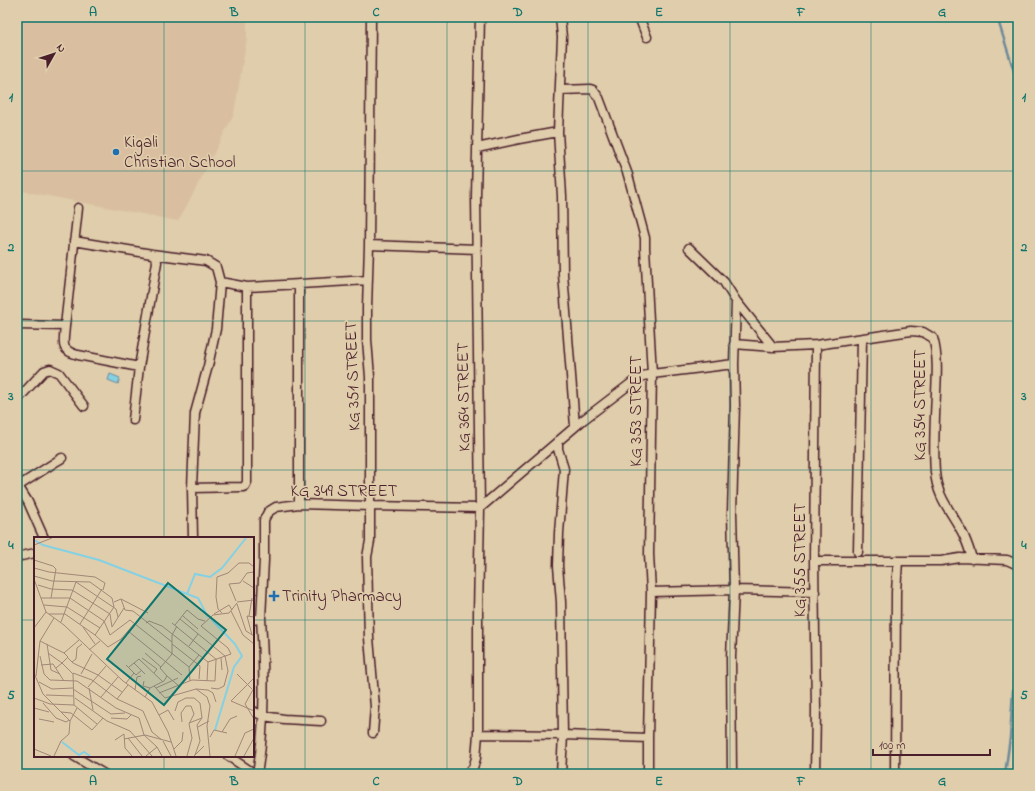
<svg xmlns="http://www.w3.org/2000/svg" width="1035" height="791" font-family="'Indie Flower',sans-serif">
<rect width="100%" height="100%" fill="#dfcdab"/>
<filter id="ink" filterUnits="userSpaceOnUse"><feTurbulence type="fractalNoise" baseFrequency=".025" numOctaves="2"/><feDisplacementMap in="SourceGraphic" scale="8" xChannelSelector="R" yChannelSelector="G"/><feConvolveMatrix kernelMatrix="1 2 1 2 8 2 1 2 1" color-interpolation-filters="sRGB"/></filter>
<g filter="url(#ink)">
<path fill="#d9bfa0" d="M17,17H247V38L234,114L191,198L178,221L17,190Z"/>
<path fill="#84d1e4" stroke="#6d8a9a" d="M110,374L120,378L118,384L108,380Z"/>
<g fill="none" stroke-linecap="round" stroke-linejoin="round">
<path stroke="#6d8a9a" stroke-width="2.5" d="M997,17L1018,84
M1005,774L1010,738L1018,612"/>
<defs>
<path id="minor" d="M371,17L369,245L367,308V340L370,377V541L367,557L369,638L375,707L373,733
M560,17L562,37L558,132L562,196L563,274L575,426
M639,17L647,37
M561,90L590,89L593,90L599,98L628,175L645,238V248L652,374L649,554L651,592L648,738V774
M477,148L519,139L558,132
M78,208L65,326C64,343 59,350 78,355L139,367
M74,241L152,254L206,261L216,267L220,282L216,329L208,366L195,413L192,488L193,538
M369,245L477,249
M689,248L724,282L736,301L773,347
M220,282L247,287L368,280
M17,325L65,326
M734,344L773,347L816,345L911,331L923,332L933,338C938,355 937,374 936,393C935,419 933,446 935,472C937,499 953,513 964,536C967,543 970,551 972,559
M17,400L44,371L50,369L59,373L84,406
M133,420L139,367L157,262L156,257L152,254
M558,441V449L564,469L559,533L558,566L561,602L563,735L561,774
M192,488L243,487L245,486L247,482V287
M299,504V284
M44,538L28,502L20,489V485L57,461L62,458
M858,552L862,339
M17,557L35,553
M814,561H898
M651,592L734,590L815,592
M261,618L264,560V520L268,512L276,507L299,504L370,506L480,508L583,420L634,381L643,376L652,374L734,364
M253,620L261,618C264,670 266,723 257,774
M253,711L263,716L284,719L321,721
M478,734L563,735L648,738
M74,756L104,774
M228,756L255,774
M467,774L473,768L476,758L478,734V614L480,508L476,196L480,17
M732,774L731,657L734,590L732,513L735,405L734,364L736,301
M815,774L816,710L814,561L816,345
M895,774L896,592L898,561H941L960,558L1007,560L1018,565"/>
</defs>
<use href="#minor" stroke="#4a1f2b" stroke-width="11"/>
<use href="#minor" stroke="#dfcdab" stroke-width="8"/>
</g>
</g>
<path fill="none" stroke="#0f766e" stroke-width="1" stroke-opacity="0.55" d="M164,17V538M305,17V774M447,17V774M588,17V774M730,17V774M871,17V774M17,171H1018M17,321H1018M17,470H1018M17,620H35M253,620H1018M164,756V774"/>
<g fill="#1f6fb2" stroke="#dfcdab" stroke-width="1.5">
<circle cx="116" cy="152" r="4"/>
<path d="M272 590h4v4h4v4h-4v4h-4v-4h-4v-4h4z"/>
</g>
<g text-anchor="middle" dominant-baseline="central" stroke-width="3.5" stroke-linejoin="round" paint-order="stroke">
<g font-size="17" fill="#4a1f2b" stroke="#dfcdab" text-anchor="start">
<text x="124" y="142">Kigali<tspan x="124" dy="20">Christian School</tspan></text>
<text x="282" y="596">Trinity Pharmacy</text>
</g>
<g font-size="17" fill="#4a1f2b" stroke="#dfcdab">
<text transform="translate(353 376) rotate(-92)">KG 351 STREET</text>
<text transform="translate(464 397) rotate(-91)">KG 364 STREET</text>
<text transform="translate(920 405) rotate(-90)">KG 354 STREET</text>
<text transform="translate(636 411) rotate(-90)">KG 353 STREET</text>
<text x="344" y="491">KG 349 STREET</text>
<text transform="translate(800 560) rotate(-90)">KG 355 STREET</text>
</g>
</g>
<g transform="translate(34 537)">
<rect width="220" height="220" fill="#dfcdab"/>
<path fill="none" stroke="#84d1e4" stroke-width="2" d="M0,3L9,8L65,23L153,57L161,37L176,40L188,31L212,1M153,57L164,61L174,80M177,82L201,107L208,119L200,130L181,193M28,205L45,218L50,215L56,219"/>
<path fill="none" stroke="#a38778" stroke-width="1" d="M0,8L18,1M0,23L19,29L22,32L17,61M0,31L15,35L61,40L71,46L69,53M0,39L18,44L56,45L78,61L80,70M0,42L12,75L30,88L89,144L118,165L134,195L142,219M209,44L220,51M4,48L17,52L38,53L76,77L78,90L90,71M7,61H36L70,84L76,98L96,83L155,130L156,144M87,62L114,76M202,64L195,47L206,46L213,36L220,35M80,65L87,62L91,73L99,74L138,105M203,65L220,63M203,67L212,94L220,99M10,68L33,70L66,91M197,74L209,98L220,107M188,76L184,72L182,60L183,40L194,36L205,26H215L220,30M15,77H31L61,98L74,110L87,102L101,86M180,77L195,68L198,73M149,79L164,92M215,79L218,61M146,82L191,119L194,134L190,149L184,152L177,151M27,85L42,45L82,72L84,80M112,86L115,84L128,89L174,125L197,117L194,111L167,89L179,78L195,76L203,66M138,86L183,123M46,87L68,52M141,88L153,73L164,82L171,84M49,90L61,107M0,91L12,75M94,94L148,138M61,98L80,70M218,98L213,79L220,80M6,104L30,116M13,107L17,133L26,137M138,107L166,129L165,142M155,109L164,97M55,113L66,104M14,116L28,126L22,131M111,116L127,130M6,119L10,137L16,143L43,144L82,171L105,181L110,198L123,210L128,219M34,121L39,126L64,138L88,155M108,121L123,132L120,136M187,121L188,133M38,125L42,122L43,111L48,107M100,126L111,137M7,128L19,127L30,144M92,128L102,138L108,133M95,130L105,122L129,145M155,130L165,118M0,136L9,157L36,184L35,197L27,204L20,219M39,136L58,143L83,162L109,174L118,195L128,203M47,137L58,117M203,137L218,152M2,139L6,104L20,81M133,139L126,131L138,117V98L143,89M220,141L197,164L220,174M110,144L109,149L116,151M173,144L174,125M5,145L18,152L39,151M92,146L100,136M120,149L131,161L162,152L174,153L179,156L182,165M54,150L72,129M55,151L59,173M122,151L144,141M220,151L211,167L220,182M39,152L77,177L91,176M162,152L173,160L176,169L173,189L176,219M101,153L103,140L107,139M125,156L158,143L181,144L182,123M12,158L39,159M67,160L84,140M111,160L116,151L130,144L133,139L145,149M0,161L16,167L40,168L39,137L28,126L34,120L30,116L45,103M41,161L73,184L96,194L118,219M83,162L94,148M9,166L22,181M40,168L63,187M0,171L15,175M141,174L144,165L152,161H160L166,166L168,181L163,188L166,204L161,218M27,175L37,176L58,193L69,181M125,178L134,173L140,183M22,181L32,185L35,183M77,181L93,182L97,178M5,182L20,185M36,184L43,171M148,185L147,176L152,169H157L160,177L155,187L158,201L153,219M155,186L168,181M164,190L175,184M188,195L196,182L203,179M176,200L180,193L193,196M94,201L108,219M90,202L111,198L137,205M81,203L90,197L91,211L98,219M129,204L137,219M0,212L17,219M140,212L148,204L149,195M112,219L123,210M160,219L170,209M201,219L211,196L220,192M210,219L220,201"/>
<path fill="#0f766e" fill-opacity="0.15" stroke="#0f766e" stroke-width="2" d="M134,46L192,93L130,168L73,122Z"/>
<rect width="220" height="220" fill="none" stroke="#4a1f2b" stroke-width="2"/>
</g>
<rect width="1035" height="791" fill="none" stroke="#dfcdab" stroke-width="44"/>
<g transform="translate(54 54) rotate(51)" stroke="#dfcdab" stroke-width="3" paint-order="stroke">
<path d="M0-3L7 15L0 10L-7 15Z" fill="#4a1f2b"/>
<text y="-6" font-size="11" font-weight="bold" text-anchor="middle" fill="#4a1f2b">N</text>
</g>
<path d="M873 749v6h117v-6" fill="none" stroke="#4a1f2b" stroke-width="2"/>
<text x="879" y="749" font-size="12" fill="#4a1f2b" stroke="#dfcdab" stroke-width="3" paint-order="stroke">100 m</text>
<rect x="22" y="22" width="991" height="747" fill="none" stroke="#0f766e" stroke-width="1.5"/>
<g font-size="13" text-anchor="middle" font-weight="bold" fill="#0f766e">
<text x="93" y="16">A</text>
<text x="234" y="16">B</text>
<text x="376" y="16">C</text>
<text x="518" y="16">D</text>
<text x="659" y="16">E</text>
<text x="801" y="16">F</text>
<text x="942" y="16">G</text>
<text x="11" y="101">1</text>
<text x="1024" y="101">1</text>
<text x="11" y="251">2</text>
<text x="1024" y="251">2</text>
<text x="11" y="400">3</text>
<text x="1024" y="400">3</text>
<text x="11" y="549">4</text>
<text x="1024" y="549">4</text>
<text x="11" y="699">5</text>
<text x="1024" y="699">5</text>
<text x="93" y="785">A</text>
<text x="234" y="785">B</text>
<text x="376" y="785">C</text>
<text x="518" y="785">D</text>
<text x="659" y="785">E</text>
<text x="801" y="785">F</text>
<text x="942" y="785">G</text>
</g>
</svg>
